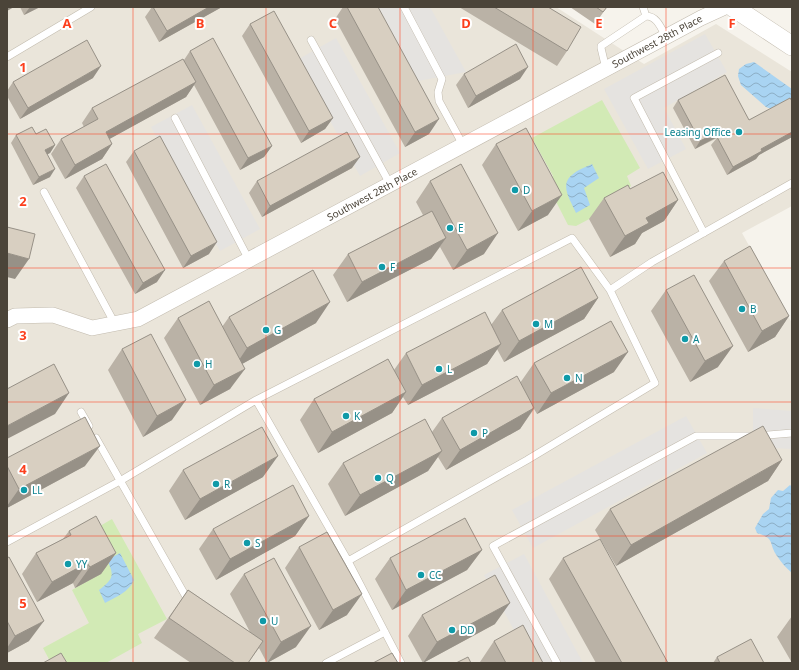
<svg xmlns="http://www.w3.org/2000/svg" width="799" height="670" font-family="'Noto Sans',sans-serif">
<defs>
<pattern id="water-waves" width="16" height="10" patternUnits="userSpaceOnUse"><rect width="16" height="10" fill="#a9d4f2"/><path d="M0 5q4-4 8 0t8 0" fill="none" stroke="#8caec5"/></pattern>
</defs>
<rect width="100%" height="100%" fill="#f6f3ec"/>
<path fill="#eae5da" d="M7,7H556L644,64L716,24L792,72V206L742,233L792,323V663H7Z"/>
<path fill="#d2eab5" d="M602,100L640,168L627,176L631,186L611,198L614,206L576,226L568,225L546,182L553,176L532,138Z
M112,519L167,619L138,634L142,643L106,663H51L43,648L89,623L72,590L101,573L81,537Z"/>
<path fill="#e5e3e0" d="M378,7H430L466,72L418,81Z
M705,34L727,72L664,108L686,149L648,169L604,89Z
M336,38L400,153L360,176L297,60Z
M192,105L260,229L220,251L151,127Z
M753,408L792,411V449L753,447Z
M686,416L707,453L533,548L512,510Z
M524,554L583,663H532L484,575Z"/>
<path fill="url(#water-waves)" d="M754,62L792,89V108L788,99L771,109L766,107L741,85L738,76L739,69L746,64Z
M592,164L599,178L584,188L590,205L576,213C571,201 559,185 572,175C577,170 586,167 592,164Z
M790,485L792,487V573C786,568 781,562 777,556C768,543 776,539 757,533L755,528L763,514L769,509L771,498L778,490L783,491Z
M120,553L134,580C129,592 116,597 105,603L99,590C113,579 115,576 107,560Z"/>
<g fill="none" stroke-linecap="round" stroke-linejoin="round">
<defs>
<path id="service" d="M404,7L442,79L438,92L439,101L463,145
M643,7L646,16
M311,40L390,184
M7,57L91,7
M606,69L601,48V46L646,16C657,16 661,28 666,37
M175,118L249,260
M44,192L115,324
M704,233L634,98L718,53
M610,290L652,262L792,183
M256,400L348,561L401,663
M81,412L89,426
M96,438L185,595
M7,542L120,481L256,400L572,238L610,290L655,383L527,460L348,561
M326,663L385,632
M557,663L493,546L696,436H756L792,433"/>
<path id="minor" d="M7,320L15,316L53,315L92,328L138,319L701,18L725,7"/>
<path id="tertiary" d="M733,7L792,46"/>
</defs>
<use href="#service" stroke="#c2bbae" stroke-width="8"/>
<use href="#minor" stroke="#c2bbae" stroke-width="16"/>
<use href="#tertiary" stroke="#c2bbae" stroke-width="20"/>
<use href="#service" stroke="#fff" stroke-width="7"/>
<use href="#minor" stroke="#fff" stroke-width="15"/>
<use href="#tertiary" stroke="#fff" stroke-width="19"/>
</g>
<path fill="#bab2a6" d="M20,7H40L24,15Z
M152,7H222L159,42L145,17Z
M343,7H378L429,134L405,147L335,19Z
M459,7H548L567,51L557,66Z
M570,7H607L595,24Z
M250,24L333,118L325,129L301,143L242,36Z
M190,51L272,146L264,157L240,170L194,85L186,97L109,139L112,144L102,159L65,179L51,154L61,139L84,127L82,123L92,108L184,60Z
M464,74L520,79L468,108L456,85Z
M93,78L20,119L7,96V91L13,82Z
M678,100L749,120L792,101V137L759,155L756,159L727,175L711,145L717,138L695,149L673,108Z
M36,134L55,145L50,153L47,154L50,177L33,185L11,143L16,135Z
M496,144L548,215L518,231L482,165Z
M134,151L209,254L183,268L126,162Z
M352,168L262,217L249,193L257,181Z
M84,176L157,282L135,294L76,188Z
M430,181L484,254L453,270L440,247L431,259L347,302L333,275L348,254L423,215L416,202Z
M630,189L678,200L664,221L642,233L635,244L610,257L589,219L604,198Z
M724,261L789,316L775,337L748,352L709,281Z
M666,290L718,367L690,382L651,311Z
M598,298L584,319L504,362L497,349L487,364L408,405L403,397L392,413L318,453L300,420L314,399L394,370L406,353L491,325L502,310Z
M229,317L316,323L242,364L230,389L200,405L164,338L178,318L222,327Z
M122,349L172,420L143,437L108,370Z
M534,363L614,372L537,414L534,409L520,429L446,470L438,457L428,471L345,516L328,484L343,463L432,432L442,418L520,383Z
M7,458L85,466L7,508Z
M782,460L768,481L616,566L595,530L610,509Z
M183,470L263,477L185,520L169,491Z
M309,516L295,536L216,580L199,549L213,529Z
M69,531L116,553L101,574L75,588L73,583L37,602L22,574L36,553L63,539Z
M299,547L347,615L319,630L285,568Z
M482,550L467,570L392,610L375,579L390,558Z
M7,558L29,641L7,653Z
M563,558L668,663H596L549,579Z
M244,574L296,647L267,663L259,648L248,663H191L154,638L188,590L250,632L230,594Z
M422,615L495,624L423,663L408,636Z
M792,616V663L777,637Z
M494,641L543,663H480V662Z
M717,657L764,663H713Z"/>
<path fill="#979187" d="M7,7H14L7,11Z
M30,7H40L24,15Z
M209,7H222L159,42L167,31Z
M101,66L93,78L20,119L28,108Z
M528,67L520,79L468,108L476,96Z
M196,82L186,97L95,147L106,132Z
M333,118L325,129L301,143L309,131Z
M439,119L429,134L405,147L415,132Z
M722,130L717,137L695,149L700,141Z
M792,132V137L759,155L756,159L727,175L733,167L761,149Z
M112,144L102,159L65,179L75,165Z
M55,145L50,153L40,158L45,150Z
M272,146L264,157L240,170L248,158Z
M360,157L352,168L262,217L270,206Z
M55,169L50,177L33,185L39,177Z
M562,195L548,215L518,231L532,211Z
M678,200L664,221L642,233L635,244L610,257L625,236L646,218Z
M498,233L484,254L453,270L467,250Z
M446,238L431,259L347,302L362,282Z
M217,242L209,254L183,268L191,256Z
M7,253L29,259L15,279L7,277Z
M165,270L157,282L135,294L143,283Z
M598,298L584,319L504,362L519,341Z
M330,302L316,323L233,369L247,348Z
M789,316L775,337L748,352L762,331Z
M501,344L487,364L408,405L422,385Z
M733,346L718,367L690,382L705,361Z
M628,352L614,372L537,414L551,393Z
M245,369L230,389L200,405L214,385Z
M406,392L392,413L318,453L332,432Z
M69,393L55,414L7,439V426Z
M186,400L172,420L143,437L157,416Z
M534,408L520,429L446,470L460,450Z
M100,446L85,466L7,508V506L19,489Z
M442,451L428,471L345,516L360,495Z
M278,456L263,477L185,520L200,499Z
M782,460L768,481L616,566L631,545Z
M309,516L295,536L216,580L230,559Z
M482,550L467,570L392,610L406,590Z
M116,553L101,574L75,588L90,567Z
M87,563L73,583L37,602L52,582Z
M362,594L347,615L319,630L333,610Z
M510,603L495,624L423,663L437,642Z
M44,621L29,641L7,653V648L15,636Z
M311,626L296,647L267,663L281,642Z"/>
<path fill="#d8cfc1" stroke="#979187" d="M153,7H209L167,31Z
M347,7H378L439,119L415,132Z
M494,7H548L581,27L567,51Z
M596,7H607L603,12Z
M274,11L333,118L309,131L250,24Z
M213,38L272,146L248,158L190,51Z
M87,40L101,66L28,108L13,82Z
M516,44L528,67L476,96L464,74Z
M183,59L196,82L106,132L112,144L75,165L61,139L98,119L92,108Z
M725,75L749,120L790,98L792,101V132L761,149L762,151L733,167L717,137L724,133L722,130L700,141L678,100Z
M32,127L36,134L46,129L55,145L45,150L55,169L39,177L16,135Z
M526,128L562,195L532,211L496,144Z
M347,132L360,157L270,206L257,181Z
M160,136L217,242L191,256L134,151Z
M106,164L165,270L143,283L84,176Z
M461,164L498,233L467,250L430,181Z
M663,172L678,200L646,218L649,223L625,236L604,198L628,185L630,189Z
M432,211L446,238L362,282L348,254Z
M7,227L35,234L29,259L7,253Z
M750,246L789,316L762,331L724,261Z
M581,267L598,298L519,341L502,310Z
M313,270L330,302L247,348L229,317Z
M694,275L733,346L705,361L666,290Z
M209,301L245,369L214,385L178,318Z
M485,312L501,344L422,385L406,353Z
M611,321L628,352L551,393L534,363Z
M151,334L186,400L157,416L122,349Z
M388,359L406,392L332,432L314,399Z
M54,364L69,393L7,426V389Z
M517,376L534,408L460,450L442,418Z
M85,417L100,446L19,489L7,466V458Z
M425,419L442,451L360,495L343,463Z
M763,426L782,460L631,545L610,509Z
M262,427L278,456L200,499L183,470Z
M293,485L309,516L230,559L213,529Z
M96,516L116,553L90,567L87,563L52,582L36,553L71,535L69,531Z
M465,518L482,550L406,590L390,558Z
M327,532L362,594L333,610L299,547Z
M600,539L668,663H622L563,558Z
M9,557L44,621L15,636L7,621V558Z
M274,558L311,626L281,642L244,574Z
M495,575L510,603L437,642L422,615Z
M188,590L263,641L248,663H235L169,618Z
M523,625L543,663H506L494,641Z
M751,639L764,663H720L717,657Z
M61,653L67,663H43Z
M392,653L398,663H373Z
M468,657L471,663H456Z"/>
<path fill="none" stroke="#fc3f1d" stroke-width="1" stroke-opacity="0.55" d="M133,7V663M266,7V663M400,7V663M533,7V663M666,7V663M7,134H792M7,268H792M7,402H792M7,536H792"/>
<g fill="#0f9aa8" stroke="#fff" stroke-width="1.5">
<circle cx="739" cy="132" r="4"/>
<circle cx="515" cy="190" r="4"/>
<circle cx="450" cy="228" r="4"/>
<circle cx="382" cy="267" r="4"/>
<circle cx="742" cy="309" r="4"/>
<circle cx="536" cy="324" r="4"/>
<circle cx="266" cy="330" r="4"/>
<circle cx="685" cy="339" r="4"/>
<circle cx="197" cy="364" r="4"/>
<circle cx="439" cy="369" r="4"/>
<circle cx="567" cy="378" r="4"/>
<circle cx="346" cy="416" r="4"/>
<circle cx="474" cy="433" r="4"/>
<circle cx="378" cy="478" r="4"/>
<circle cx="216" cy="484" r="4"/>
<circle cx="24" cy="490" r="4"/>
<circle cx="247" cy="543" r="4"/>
<circle cx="68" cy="564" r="4"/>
<circle cx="421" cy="575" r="4"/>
<circle cx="263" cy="621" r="4"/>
<circle cx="452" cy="630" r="4"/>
</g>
<g text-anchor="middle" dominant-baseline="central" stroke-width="4" stroke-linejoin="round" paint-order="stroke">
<g font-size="10" fill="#4b4439" stroke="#fff">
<text transform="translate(657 41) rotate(-28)">Southwest 28th Place</text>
<text transform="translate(372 194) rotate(-28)">Southwest 28th Place</text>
</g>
<g font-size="10" fill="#0d838f" stroke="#fff" text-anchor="start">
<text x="731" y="132" text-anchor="end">Leasing Office</text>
<text x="523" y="190">D</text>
<text x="458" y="228">E</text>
<text x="390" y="267">F</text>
<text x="750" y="309">B</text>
<text x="544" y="324">M</text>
<text x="274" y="330">G</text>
<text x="693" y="339">A</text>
<text x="205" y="364">H</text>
<text x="447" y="369">L</text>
<text x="575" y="378">N</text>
<text x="354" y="416">K</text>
<text x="482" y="433">P</text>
<text x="386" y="478">Q</text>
<text x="224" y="484">R</text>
<text x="32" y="490">LL</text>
<text x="255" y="543">S</text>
<text x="76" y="564">YY</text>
<text x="429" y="575">CC</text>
<text x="271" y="621">U</text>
<text x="460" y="630">DD</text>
</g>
</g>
<g font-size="13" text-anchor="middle" font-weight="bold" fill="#fc3f1d" stroke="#fff" stroke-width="4" stroke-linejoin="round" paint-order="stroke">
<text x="67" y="28">A</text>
<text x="200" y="28">B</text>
<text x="333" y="28">C</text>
<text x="466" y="28">D</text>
<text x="599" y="28">E</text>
<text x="732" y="28">F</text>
<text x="23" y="72">1</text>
<text x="23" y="206">2</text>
<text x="23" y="340">3</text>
<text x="23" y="474">4</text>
<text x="23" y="608">5</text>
</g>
<rect width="799" height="670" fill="none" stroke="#4b4439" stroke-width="16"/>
</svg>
